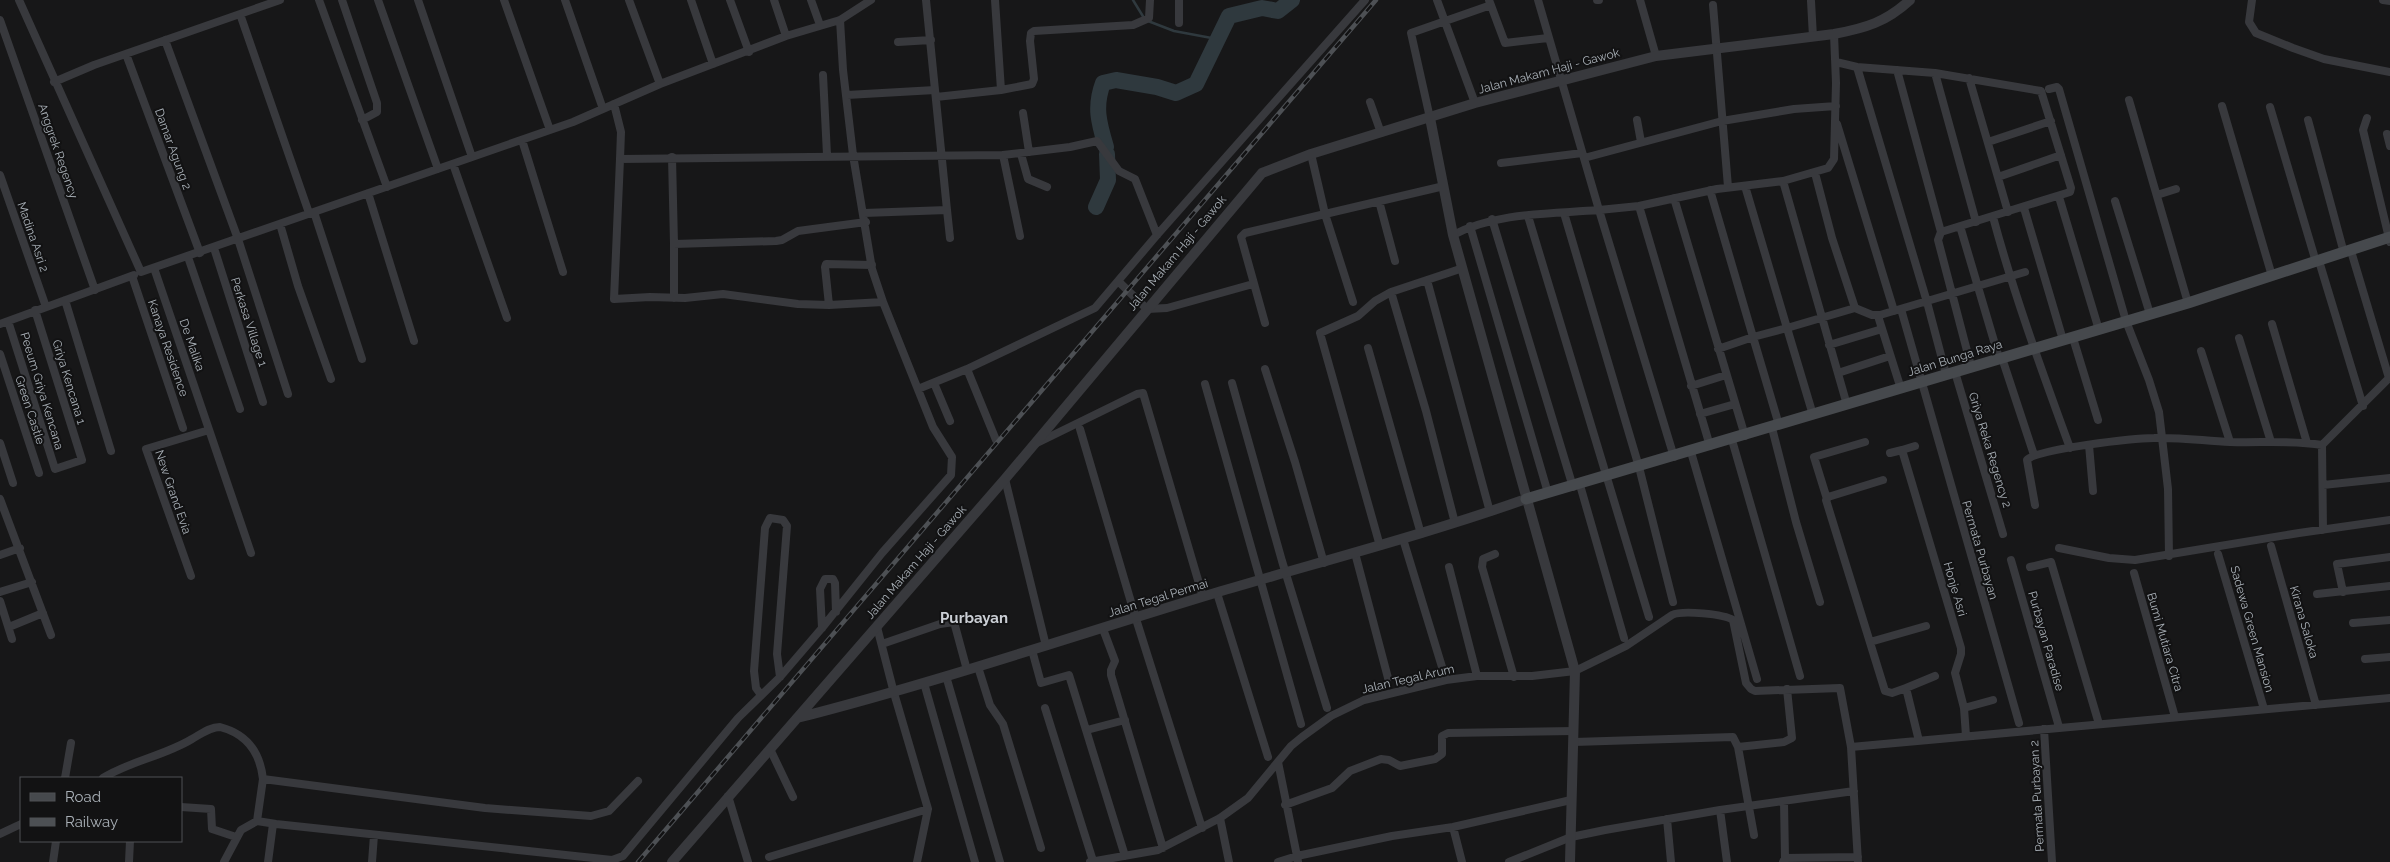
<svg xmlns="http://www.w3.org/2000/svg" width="2390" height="862" font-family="Raleway,sans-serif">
<rect width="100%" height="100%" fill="#171718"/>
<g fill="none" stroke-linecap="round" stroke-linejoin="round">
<path stroke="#2f393e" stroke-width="2.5" d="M1133,0L1144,18
M1148,21L1174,31L1217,39"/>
<path stroke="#2f393e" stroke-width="16" d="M1106,147C1099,123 1094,107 1103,83L1116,80L1157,87L1176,93L1196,84L1229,16L1262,8L1278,11L1292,0
M1096,207L1108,180L1107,154"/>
<path stroke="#38393d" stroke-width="8" d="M19,0L141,272L573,122L660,84L786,36L840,20L871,0
M319,0L387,187
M342,0L377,103V112L362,120
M378,0L438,169
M418,0L472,157
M504,0L550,130
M565,0L603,109
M629,0L660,84
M691,0L713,64
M730,0L749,52
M774,0L786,36
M811,0L820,25
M995,0L1001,90
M1437,0L1475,103
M1489,0L1505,43L1548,38
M1597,0H1599
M1640,0L1656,56
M2252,0L2249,22L2256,33L2293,48L2324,59L2390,72
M2383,0L2390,1
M1811,1L1813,37
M1713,5L1728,187
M240,14L309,213
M0,20L95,290
M1179,23V0
M165,40L238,239L288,394
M898,42L931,40
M126,54L200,253
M1836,62L1857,67L1935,73L2041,91L2071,188L2070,192L1941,232
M1857,67L1927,302L1946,374
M1897,70L1941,232L1938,240L1971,366
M1935,73L1976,222
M823,75L827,155
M1969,78L2008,212
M54,82L94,65L280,0
M2049,89L2057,87L2059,89L2126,321L2149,380L2159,412L2168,489L2169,556
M847,95L935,90
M936,97L1001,90L1032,84L1034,79L1030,41L1031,33L1034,31L1133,25L1149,18L1150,0
M2129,100L2188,303
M1370,102L1381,133
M614,104L621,132L620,159L1003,155L1070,147L1097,141L1119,171L1135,179L1157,235
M2222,106L2272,276
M2270,107L2316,262
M1023,113L1029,152
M1430,118L1411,33L1491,5
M2367,118L2363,130L2390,242
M1637,120L1641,142
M2308,120L2344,253
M1837,124L1894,311
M2387,134L2390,146
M522,140L563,272
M1988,142L2051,121
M1021,154L1028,179L1047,187
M1003,155L1020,236
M672,157L674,244L776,241L782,240L798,231L866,222
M1584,158L1722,121L1794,109L1836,106
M620,159L614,299L650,297L685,298L723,294L798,304L829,305L883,302
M1501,163L1582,153
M453,164L507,318
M1815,173L1832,238L1855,308
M0,175L46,307
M1998,177L2061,155
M1783,181L1847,405
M1710,190L1753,337L1787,328L1745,186
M368,193L414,341
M2157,195L2176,189
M2059,197L2099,330
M1674,198L1745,436
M1379,201L1395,261
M2115,201L2150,314
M1639,206L1599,210L1674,457
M2024,208L2063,340
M947,210L950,238
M314,212L362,359
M864,213L947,210L926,0
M1564,213L1639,467L1673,602
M1528,216L1649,617
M1993,217C2014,295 2042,371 2070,448
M1492,219L1573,487
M280,224L298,286L331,379
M1470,226L1548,493
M1960,226L1999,358
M1453,235C1497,212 1550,214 1599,210L1538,0
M674,244V298
M214,248L263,402
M2351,251L2389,378
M188,257L240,409
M2319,261L2363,406
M154,268L251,553
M132,276L183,428
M1427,280L1490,512
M1119,282L1147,309L1167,308L1253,284
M1391,292L1426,411L1455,523
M65,300L111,451
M1353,302L1325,214L1444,186
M829,305L825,267L826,264L872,265
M1901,309L2019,723
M1878,316L1901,389
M8,321L55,469L82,460L35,310
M1265,323L1241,237L1245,233L1325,214L1311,154
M0,324L134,275
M2272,324L2307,443
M2073,338L2098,420
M2239,338L2271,442
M1829,345L1882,329
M1368,348L1421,534
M1718,349L1753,337L1779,425
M2201,351L2230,442
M0,354L39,473
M2002,358L2034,455
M967,369L996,440
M1265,369L1295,462L1324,563
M1955,372L2003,534
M1838,373L1890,356
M934,383L950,421
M1232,383L1282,561L1327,708
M1205,384L1301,724
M1691,386L1726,375
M918,389L967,369L1095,308L1157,235L1365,0
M1700,414L1735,404
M1813,415L1787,328L1855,308L1872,315H1880L2025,272
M1772,428L1796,522L1820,602
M1080,429L1136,619L1202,828
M1732,440L1800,676
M0,443L13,483
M1037,443L1137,394L1143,393L1203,597
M2089,445L2093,491
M1710,446L1639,206L1717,189L1783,181L1828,168L1834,159L1836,83L1834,34
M1915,446L1902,450L1961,648V654L1955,673L1964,708L1966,736
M1691,452L1757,679
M1890,453L1902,450
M1005,479L1046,646
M1883,480L1828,497L1826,500L1885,691L1892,693L1906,688L1919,741
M1580,485L1624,638
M2323,485L2390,478
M0,499L51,635
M1827,499L1814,457L1865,442
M2035,505L2027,460C2034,449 2137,438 2154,438C2180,437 2205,441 2230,442C2261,443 2292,440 2322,445
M2323,530L2322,445L2390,377
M1403,539L1446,680
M1380,546L1320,333L1358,316L1375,301L1391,292L1463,268
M2271,546L2316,705
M2059,548L2109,558L2135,560L2299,533L2390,520
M1355,553L1388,678
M1495,554L1483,559L1482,567L1514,677
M2218,554L2264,709
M0,555L20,548
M2011,560L2059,727
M1449,567L1477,676
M2030,567L2051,562L2099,724
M2134,573L2175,717
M191,576L146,449L209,430
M0,592L32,582
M2343,592L2337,564L2390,557
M1217,593L1268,757
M2317,594L2390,586
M0,601L12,639
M2353,623L2390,620
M9,627L43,613
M877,627L894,693L928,809L917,862
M822,628L820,589L825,579H833L835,583L836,612
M1103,629L1115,661L1111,670V675L1163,848
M1870,642L1926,626
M882,644L940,624L954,622L967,670
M1032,650L1041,683L1069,675L1125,856
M2365,659L2390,657
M978,667L990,705L1003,724L1041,848
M946,676L1000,862
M924,683L975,862
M1906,688L1935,676
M761,695L756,688L754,671L765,528L770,518L783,520L787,526L777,654L780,677
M1045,708L1093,861
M1964,708L1993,700
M2044,729L2052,862
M1087,730L1125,720
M1574,742L1733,737L1738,747L1754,835
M1738,747L1784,742L1792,738L1787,689
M1851,747L2390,698
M770,749L793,797
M1278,762L1297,856L1392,836L1453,827L1571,800
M65,778L71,743
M103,778C130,761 164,756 192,739C201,734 210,727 220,727C247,734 260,752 263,779L485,808L591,816L609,811L638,781
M728,796L748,862
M1784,802L1785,858
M1285,805L1332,788L1350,771L1381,759L1389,760L1400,766L1435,759L1442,754V736L1448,733L1574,731
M181,807L211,809L212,829L236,837
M1720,810L1727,862
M1220,818L1229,862
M1667,819L1671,862
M257,821L263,779
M1453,827L1462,862
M0,834L21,824
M769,857L928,809
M53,862L56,841
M129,862L130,841
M224,862L241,830L257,821L276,824L612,860L623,856L738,718L780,677L822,628L882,553L951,475L952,457L933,427L883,302L872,269L853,155L843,70L840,20
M268,862L273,824
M372,862L374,835
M1090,862L1158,850L1220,818L1248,798L1291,746L1302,737L1331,716L1364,700L1446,680L1477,676H1532L1575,671L1626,646L1672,615C1682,610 1724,614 1733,620L1746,683L1751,689L1755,691L1840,688L1851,747L1858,862
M1278,862L1297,856L1298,862
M1509,862L1571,837L1605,830L1720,810L1854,791
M1783,862L1785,858L1858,857"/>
<path stroke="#38393d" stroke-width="10" d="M1430,118L1453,235L1575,671L1570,862
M797,718C938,682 1076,635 1215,593C1319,562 1424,535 1526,499
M672,862L1005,479L1262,173L1311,154L1475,103L1656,56L1834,34C1866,28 1886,22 1910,0"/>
<path stroke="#46494d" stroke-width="11" d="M1526,499L2188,303L2390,237"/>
<defs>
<path id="rail" d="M638,862L1376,0"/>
</defs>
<use href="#rail" stroke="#4d5054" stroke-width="4.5"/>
<use href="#rail" stroke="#121213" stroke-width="2.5" stroke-dasharray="8" stroke-linecap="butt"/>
</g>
<g text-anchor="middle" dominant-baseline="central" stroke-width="4" stroke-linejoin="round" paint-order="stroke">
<g font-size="12" fill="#a9b0b7" stroke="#121213">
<text transform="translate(1549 71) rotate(-15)">Jalan Makam Haji - Gawok</text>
<text transform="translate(173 149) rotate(70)">Damar Agung 2</text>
<text transform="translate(58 151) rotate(71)">Anggrek Regency</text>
<text transform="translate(33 237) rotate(71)">Madina Asri 2</text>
<text transform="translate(1177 253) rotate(-50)">Jalan Makam Haji - Gawok</text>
<text transform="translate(249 322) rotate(72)">Perkasa Village 1</text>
<text transform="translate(192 345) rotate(71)">De Malika</text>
<text transform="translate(168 348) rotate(71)">Kanaya Residence</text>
<text transform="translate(1955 358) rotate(-17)">Jalan Bunga Raya</text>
<text transform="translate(69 382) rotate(73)">Griya Kencana 1</text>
<text transform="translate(42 391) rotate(73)">Peeum Griya Kencana</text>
<text transform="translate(30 410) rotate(72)">Green Castle</text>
<text transform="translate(1990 450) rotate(73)">Griya Reka Regency 2</text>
<text transform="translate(173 492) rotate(71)">New Grand Evia</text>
<text transform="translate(1980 550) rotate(74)">Permata Purbayan</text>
<text transform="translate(916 562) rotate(-49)">Jalan Makam Haji - Gawok</text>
<text transform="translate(1955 589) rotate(74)">Honje Asri</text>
<text transform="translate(1158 598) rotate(-17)">Jalan Tegal Permai</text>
<text transform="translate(2304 622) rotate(74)">Kirana Saloka</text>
<text transform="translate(2252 629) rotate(74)">Sadewa Green Mansion</text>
<text transform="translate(2046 641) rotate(74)">Purbayan Paradise</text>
<text transform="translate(2165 642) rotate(74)">Bumi Mutiara Citra</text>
<text transform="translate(1408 679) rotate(-13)">Jalan Tegal Arum</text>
<text transform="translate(2037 796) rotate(-93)">Permata Purbayan 2</text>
</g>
<g font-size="15" font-weight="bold" fill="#caced4" stroke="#121213">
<text x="974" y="618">Purbayan</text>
</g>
</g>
<rect x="20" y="777" width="162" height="65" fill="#121213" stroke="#4e5155"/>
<rect x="30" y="793" width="25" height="8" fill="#46494d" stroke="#4e5155"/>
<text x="65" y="802" font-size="15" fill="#a9b0b7">Road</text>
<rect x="30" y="818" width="25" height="8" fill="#4d5054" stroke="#4e5155"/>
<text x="65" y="827" font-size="15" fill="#a9b0b7">Railway</text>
</svg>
